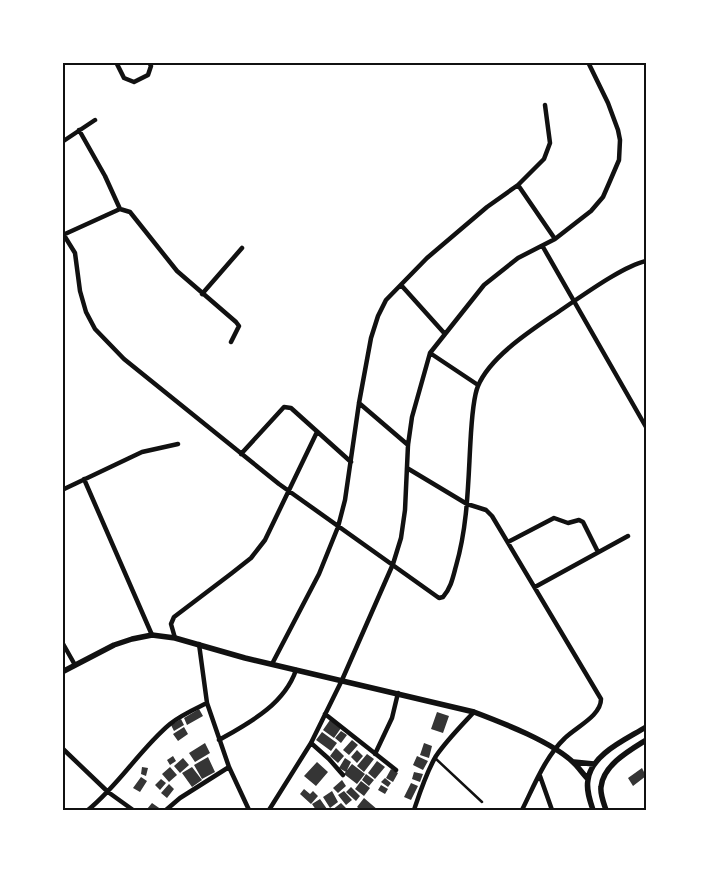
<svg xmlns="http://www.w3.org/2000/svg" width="709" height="873" font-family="Inter,sans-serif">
<rect width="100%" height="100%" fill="#fff"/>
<path fill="#353535" d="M199,709L203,716L187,725L184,718Z
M437,712L449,716L443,733L431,729Z
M181,719L184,725L174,731L171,725Z
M330,720L341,728L334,738L323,730Z
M184,727L188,734L178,741L173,734Z
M341,731L347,735L341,743L335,738Z
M322,732L337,743L331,751L316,740Z
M352,740L358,745L349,755L343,750Z
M205,743L210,753L195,762L189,753Z
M424,743L432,746L429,758L420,755Z
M336,748L344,756L338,763L330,756Z
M357,750L363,756L357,763L351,757Z
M367,754L374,759L364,772L357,766Z
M173,756L176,761L170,765L167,760Z
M417,756L428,761L423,770L413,765Z
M208,757L215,772L202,779L194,765Z
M183,758L189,765L180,773L174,766Z
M345,758L351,762L346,772L339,768Z
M377,761L385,767L375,779L368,773Z
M317,762L328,772L316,786L304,776Z
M352,764L365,774L357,784L344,774Z
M142,767L148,768L146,776L141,774Z
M170,767L177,775L169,782L162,774Z
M192,767L202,780L192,787L182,773Z
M642,768L646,776L633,786L628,778Z
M391,769L398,773L393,782L386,778Z
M414,772L423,774L420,782L412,779Z
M366,774L374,780L369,786L362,780Z
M141,777L147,781L140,792L133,788Z
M385,778L391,783L388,787L381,782Z
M161,779L166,783L160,790L155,785Z
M342,780L346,786L338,793L333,788Z
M361,781L370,788L364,796L355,789Z
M411,783L418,786L411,800L404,797Z
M169,784L174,789L167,798L161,793Z
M381,785L388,789L385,794L378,790Z
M351,787L360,796L356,801L346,792Z
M304,789L310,794L313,791L318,796L311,804L300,794Z
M332,791L338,802L330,808L323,797Z
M344,791L352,800L346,805L338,795Z
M364,798L378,810H361L357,807Z
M320,799L327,809L316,810L312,804Z
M152,803L162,810H148L147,809Z
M341,803L348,810H332Z"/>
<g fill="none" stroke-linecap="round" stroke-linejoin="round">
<path stroke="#111" stroke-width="2.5" d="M435,758L482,802"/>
<path stroke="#111" stroke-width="4.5" d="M116,62L124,78L134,82L148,75L151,66L149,62
M79,130L105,176L120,209
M62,142L95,120
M518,185L555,239
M62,232L75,253L80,291L86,312L95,329L124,359L279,484L439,598L443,597C451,588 453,577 456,566C467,528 468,489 470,450C471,433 472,400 478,386C491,355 535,328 561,310C582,296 623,266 646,261
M65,234L120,209L130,212L177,271L236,322L239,326L231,342
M543,247L646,427
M401,285L445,334
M202,294L242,248
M430,353L478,385
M359,403L408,445
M241,454L284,407L291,408L351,462
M407,468L467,504L486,510L492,516L601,699C601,716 576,727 565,738C545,757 534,786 522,810
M84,479L152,635
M62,490L142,452L178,444
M508,542L554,518L568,523L579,520L583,522L598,552
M535,587L628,536
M175,638L171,624L174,617L232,573L251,558L265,540L317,432
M62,642L75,665
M199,644L207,703L229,767L249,810
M272,664L319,574L338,527L345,500L359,403L371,338L378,316L386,300L427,258L487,207L518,185L544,159L550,143L545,105
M325,714L396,770
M219,740C249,723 284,705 296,670
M311,743L329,759L343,775
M62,748L108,792L133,810
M375,754L392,718L398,693
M540,776L552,810
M88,810C119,785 140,749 170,724C181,715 195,709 207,703
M166,810L180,798L229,767
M269,810L311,743L342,680L393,564L401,538L405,510L408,445L412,417L430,353L484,285L518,258L555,239L591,211L603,197L610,181L619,160L620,140L618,130L608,103L588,62
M414,810C420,792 426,773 436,756C447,740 461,726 474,712"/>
<path stroke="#111" stroke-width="5.5" d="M62,672L114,645L132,639L152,635L175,638L245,658L474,712C503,723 553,742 575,764C579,768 583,774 588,779
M574,762L594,764
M593,810C590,801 586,790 588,780C591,754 627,739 646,727
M606,810C604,804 600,794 601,787C603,765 630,750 646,740"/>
</g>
<rect width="709" height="873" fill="none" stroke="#ffffff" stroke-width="128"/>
<rect x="64" y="64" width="581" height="745" fill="none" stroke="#111" stroke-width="2"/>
</svg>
